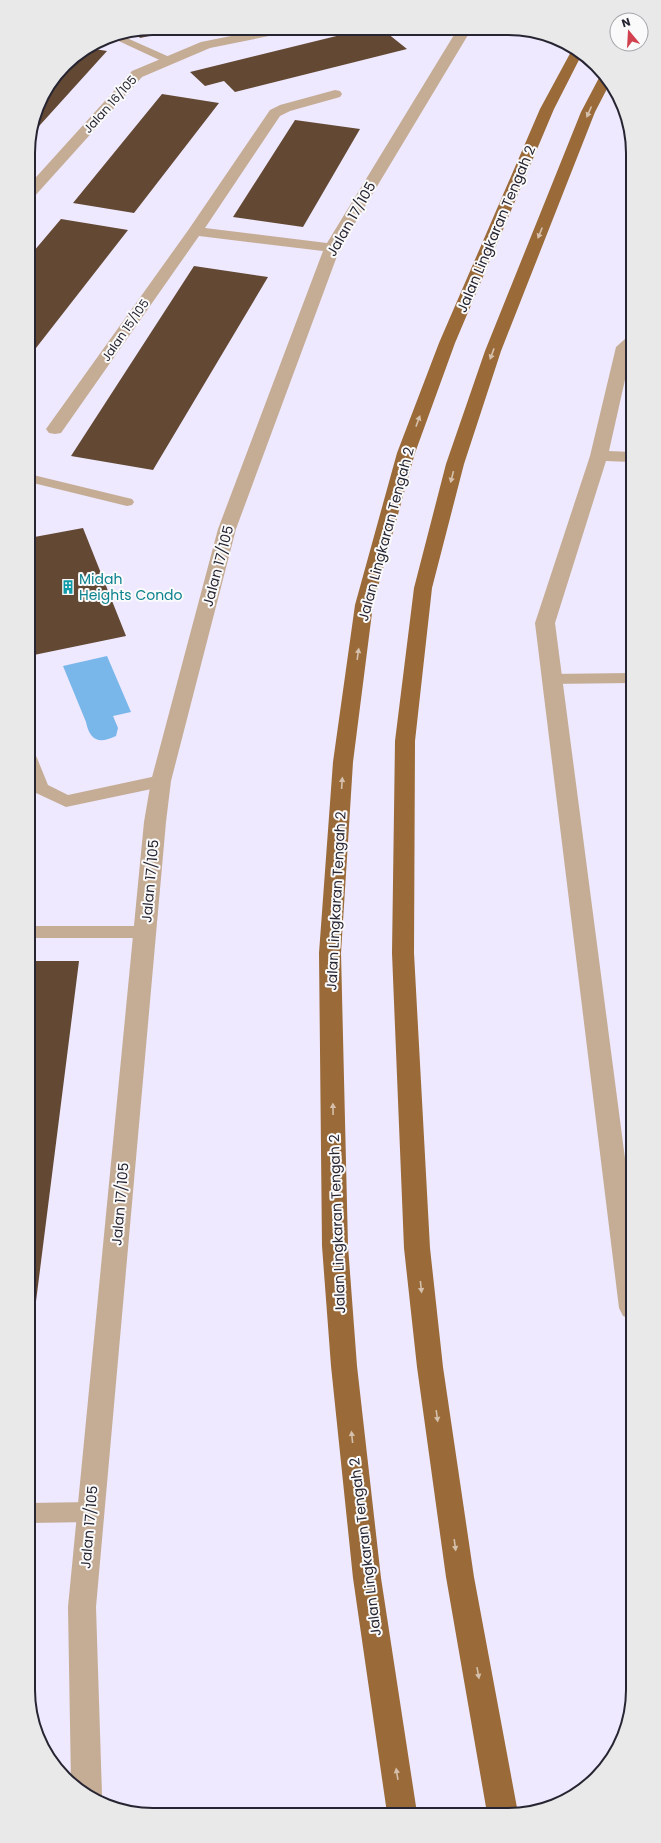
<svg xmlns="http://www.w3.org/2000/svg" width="661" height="1843" font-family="Poppins,sans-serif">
<rect width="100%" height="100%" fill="#eee9fe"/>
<path fill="#79b6e9" d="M107,656L131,712L113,716L118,728L116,736C99,744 90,741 86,722L63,666Z"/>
<path fill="#634834" d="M153,28H182V29L140,38L135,32Z
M365,29H382L407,49L235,92L224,81L205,86L190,72Z
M88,48L107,51L31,135L41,98L70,59Z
M162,94L219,103L134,213L73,203Z
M295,120L360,129L303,227L233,217Z
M61,219L128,230L29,357L28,258Z
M194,266L268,277L153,470L71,456Z
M630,506H631V567H626Z
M83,528L126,636L29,656V538Z
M29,961H79L31,1341H30Z"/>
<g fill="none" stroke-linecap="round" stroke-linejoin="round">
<path fill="#c5ac95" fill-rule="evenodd" d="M120,35L174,59L175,61L170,64L166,63L110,37Z
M29,474L132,499L134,502L132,505L127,506L29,482Z
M631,673V683L551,684L546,683L543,679L546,675L551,674Z
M29,753L35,754L37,758L48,785L68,795L161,775L167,777L169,781L167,785L161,787L66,807L36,793L29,777Z
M29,926H145L151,927L154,932L151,937L145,938H29Z
M90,1502L98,1505L101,1512L98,1519L90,1522L30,1523V1503Z"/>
<path fill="#c5ac95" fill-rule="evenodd" d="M266,29H291L289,32L284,33L210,48L142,77L33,198L28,199V186L132,71L201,42Z
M457,30H471L340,248L236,529L171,781L166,822L96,1607L102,1795L99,1803L71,1783L68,1607L144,822L151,781L218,529L323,251L199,236L61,433L55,434L49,433L46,429L189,229L270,110L280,105L335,90L340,91L342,94L340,97L290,111L280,116L205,228L327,243Z
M631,337V353L609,451L631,452V462L606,461L555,623L632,1212V1319L623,1316L619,1308L535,623L590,456L616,347L625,339Z"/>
<path fill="#9a6a38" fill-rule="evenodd" d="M573,48L582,54L554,109L455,343L415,453L373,605L353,762L341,953L348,1246L357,1366L381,1578L417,1813H387L353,1578L331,1366L322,1246L319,953L333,762L355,605L397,453L439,343L540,109Z
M601,74H603L610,83L595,112L501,351L464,464L432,588L415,741L414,953L430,1248L443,1367L474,1577L518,1813H487L446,1577L417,1367L404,1248L392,953L395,741L414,588L446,464L485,351L581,112Z"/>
</g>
<defs><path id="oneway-solid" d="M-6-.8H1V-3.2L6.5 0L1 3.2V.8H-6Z"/></defs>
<g fill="#d4c0ac">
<use href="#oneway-solid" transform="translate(589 112) rotate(114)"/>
<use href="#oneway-solid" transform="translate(540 233) rotate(112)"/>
<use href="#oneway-solid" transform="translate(492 354) rotate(110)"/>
<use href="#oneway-solid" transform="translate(418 421) rotate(-70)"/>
<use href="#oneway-solid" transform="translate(452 477) rotate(104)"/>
<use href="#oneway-solid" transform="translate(358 654) rotate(-82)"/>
<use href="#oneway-solid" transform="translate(342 783) rotate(-86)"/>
<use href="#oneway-solid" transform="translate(333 1109) rotate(-91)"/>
<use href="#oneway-solid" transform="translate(421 1287) rotate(84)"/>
<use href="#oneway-solid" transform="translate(437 1416) rotate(82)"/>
<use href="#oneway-solid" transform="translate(352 1437) rotate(-96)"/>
<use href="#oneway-solid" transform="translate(455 1545) rotate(82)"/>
<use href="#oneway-solid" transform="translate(478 1673) rotate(80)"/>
<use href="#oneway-solid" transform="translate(397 1774) rotate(-99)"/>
</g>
<defs>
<symbol id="building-bare" viewBox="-9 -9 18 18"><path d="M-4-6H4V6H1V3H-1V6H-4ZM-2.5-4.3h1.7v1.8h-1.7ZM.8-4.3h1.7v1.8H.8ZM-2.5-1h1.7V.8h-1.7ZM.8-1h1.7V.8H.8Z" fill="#0f9aa8" stroke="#fafafa" stroke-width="2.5" paint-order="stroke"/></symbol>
</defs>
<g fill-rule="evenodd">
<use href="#building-bare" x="58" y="577" width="20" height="20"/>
</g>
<g text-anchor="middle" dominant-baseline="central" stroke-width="4" stroke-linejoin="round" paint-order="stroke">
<g font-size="12" fill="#282532" stroke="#fafafa">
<text transform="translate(110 104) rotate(-48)">Jalan 16/105</text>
<text transform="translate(125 330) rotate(-55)">Jalan 15/105</text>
</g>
<g font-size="14" fill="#282532" stroke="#fafafa">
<text transform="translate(351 219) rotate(-60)">Jalan 17/105</text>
<text transform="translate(496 229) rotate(-67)">Jalan Lingkaran Tengah 2</text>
<text transform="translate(386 534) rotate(-75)">Jalan Lingkaran Tengah 2</text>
<text transform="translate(218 566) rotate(-75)">Jalan 17/105</text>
<text transform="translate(150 881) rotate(-85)">Jalan 17/105</text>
<text transform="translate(336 901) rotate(-87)">Jalan Lingkaran Tengah 2</text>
<text transform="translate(120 1204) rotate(-85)">Jalan 17/105</text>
<text transform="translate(337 1224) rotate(-92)">Jalan Lingkaran Tengah 2</text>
<text transform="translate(89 1527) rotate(-85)">Jalan 17/105</text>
<text transform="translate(365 1547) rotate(-97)">Jalan Lingkaran Tengah 2</text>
</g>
<g font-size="14" fill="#0d838f" stroke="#fafafa" text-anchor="start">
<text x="79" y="579">Midah<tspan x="79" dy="16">Heights Condo</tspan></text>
</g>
</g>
<path d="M0 0H661V1843H0ZM153 35H508A118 118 0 0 1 626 153V1690A118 118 0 0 1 508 1808H153A118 118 0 0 1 35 1690V153A118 118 0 0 1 153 35Z" fill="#e9e9ea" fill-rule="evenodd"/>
<path fill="none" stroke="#282532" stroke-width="2" d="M153 35H508A118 118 0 0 1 626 153V1690A118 118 0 0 1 508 1808H153A118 118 0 0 1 35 1690V153A118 118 0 0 1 153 35Z"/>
<g transform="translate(629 32) rotate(342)"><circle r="19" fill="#fafafa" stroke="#a6a5aa"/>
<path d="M0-3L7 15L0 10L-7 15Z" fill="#d1414e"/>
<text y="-6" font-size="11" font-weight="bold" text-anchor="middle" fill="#282532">N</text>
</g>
</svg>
